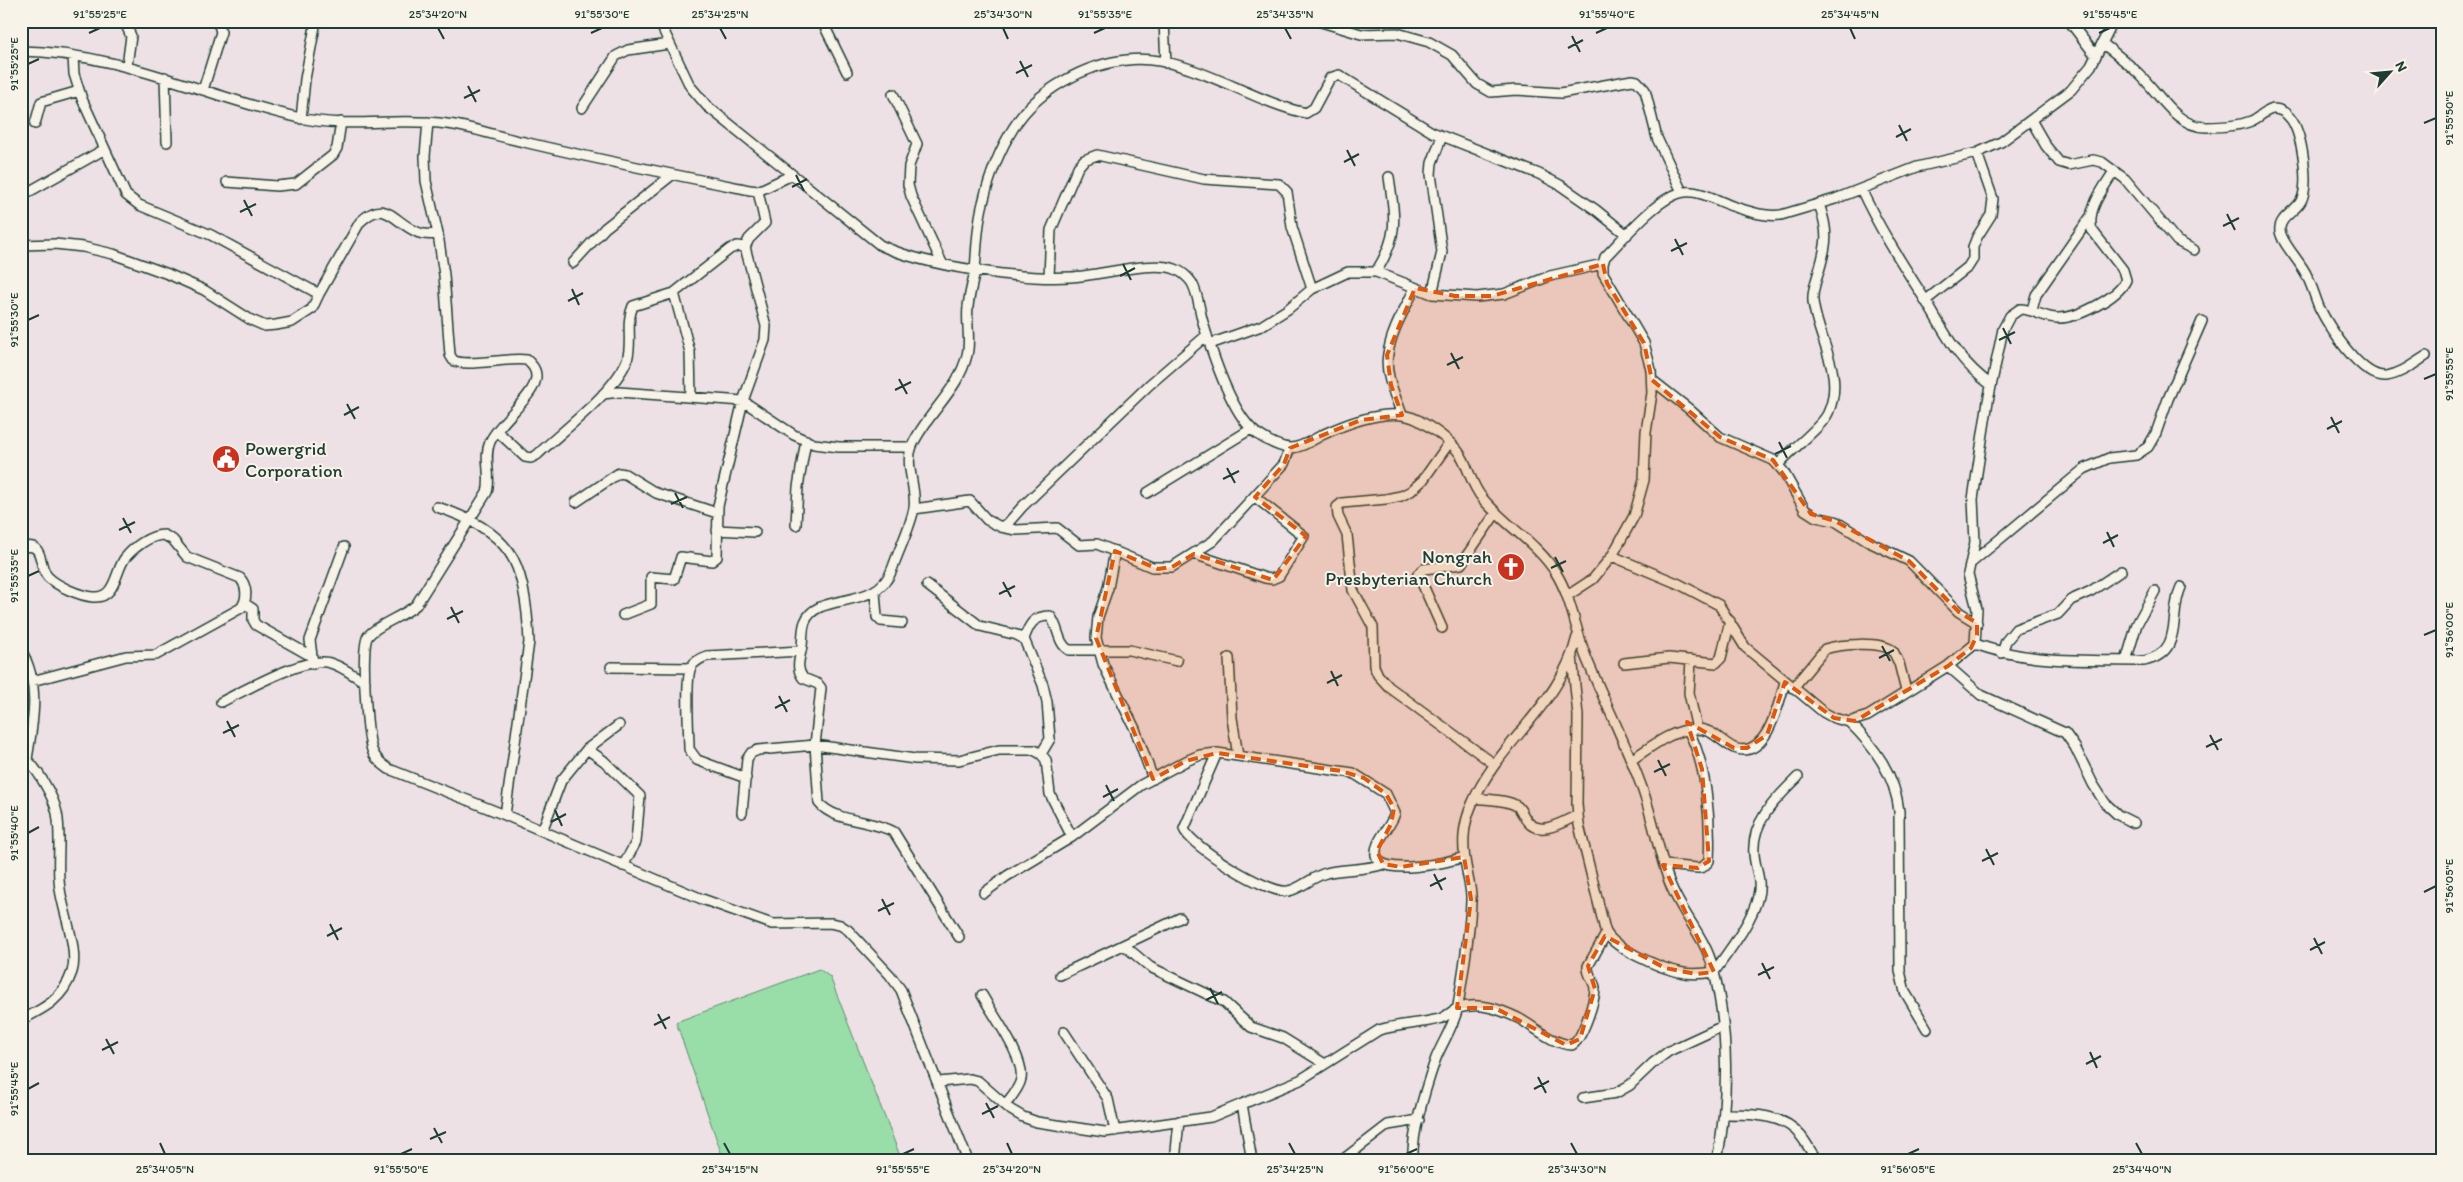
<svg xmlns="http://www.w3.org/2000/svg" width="2463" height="1182" font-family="Itim,sans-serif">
<rect width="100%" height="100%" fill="#eee1e6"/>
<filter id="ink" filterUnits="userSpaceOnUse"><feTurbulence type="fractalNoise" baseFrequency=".02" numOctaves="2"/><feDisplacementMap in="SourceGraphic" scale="10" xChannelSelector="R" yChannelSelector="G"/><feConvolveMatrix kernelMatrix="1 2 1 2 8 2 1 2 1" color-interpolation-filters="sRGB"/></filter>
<g filter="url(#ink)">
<path fill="#99dda9" stroke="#5c8d6e" d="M819,969L830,977L902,1161H724L676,1022Z"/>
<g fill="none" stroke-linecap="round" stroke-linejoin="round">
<defs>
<path id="minor" d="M124,21L131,36L127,66
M659,21L690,86L707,106L880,245C924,266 1022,280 1071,277C1099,276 1151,260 1175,269C1182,272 1188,277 1192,283C1198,294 1199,307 1202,319C1211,350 1231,413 1256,433C1266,440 1278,447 1290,448C1302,448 1314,439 1324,434C1350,422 1391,406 1418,420C1434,429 1454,442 1463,459C1470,473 1472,486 1483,499C1505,525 1538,544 1556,573C1572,599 1575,629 1586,657C1604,701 1626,743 1642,788C1653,818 1658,851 1669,881C1680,912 1705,936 1713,968C1729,1030 1729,1098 1717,1161
M822,21L847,72
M1164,21L1166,63
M1318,21L1361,34L1397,33L1429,42L1452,55L1477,84L1491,92L1516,90L1561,93L1632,80L1637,81L1645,90L1657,138L1682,192
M2069,21L2096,56
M2102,43C2115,53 2128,63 2140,75C2159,93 2176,127 2206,127C2219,127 2239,126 2251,121C2259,118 2266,109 2274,109C2280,109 2286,113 2290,118C2302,131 2310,185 2301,201C2296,211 2278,218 2280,231C2282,244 2301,262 2307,276C2312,286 2315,297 2319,307C2329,327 2361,378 2386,376C2401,374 2413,364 2426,356
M21,51C119,52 206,97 300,118C348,129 398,117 447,124C473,127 499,137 524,142C599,160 675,175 750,190L758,191L792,175
M73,56L74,74L82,99L126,195L139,205L211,235L319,294
M165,77L167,142
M203,90L221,32L219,25L214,21
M893,94L917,144L909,166L908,185L911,196L942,263
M582,108L616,56L628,50L669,44
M301,119L305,79L316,21
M2031,120L2046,146L2059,162L2069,165L2093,160L2102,162L2125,179L2177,241L2194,250
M428,122L425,156L426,181L438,234L444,275L450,355L453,360C465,368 507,357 527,360C532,365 536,369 536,376C537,395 498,422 490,442C483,458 492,476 487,492L416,605C403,617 379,623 368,636C360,647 367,735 372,750C375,759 382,764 389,769L505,815L702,899L772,924L830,923L840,925L848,930L890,975L901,990L968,1161
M35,124L41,102L79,91
M227,182L277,186L296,184L333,155L337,148L341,122
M1861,189C1879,228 1901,262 1924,298C1946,334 1956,359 1991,385
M23,195L105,149
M21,245L55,244L83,247L113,254L168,274L204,290L251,320L265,326L276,325L292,322L312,309L319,294L360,222C385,198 392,220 415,231C422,235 430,235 438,234
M573,263L605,228L672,175
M1376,272C1399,235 1395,219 1389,177
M1049,277L1051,230L1078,167L1084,160L1097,155L1204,179L1279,184L1287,192L1292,227L1312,289
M674,293L690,352L691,397
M1432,294L1442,252L1431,174L1432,163L1442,136
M1925,301L1968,267L1973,259V247L1977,237L1991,215L1993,199L1977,153
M2032,310L2036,295L2091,216
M1210,344L1261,326L1288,309L1312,289L1348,272H1376L1432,294L1477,297L1504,294L1550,276L1603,264
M1652,380L1689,409L1720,437L1773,460L1783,471L1805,510L1816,517L1835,521L1867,541L1909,561L1959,612L1977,623
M603,394L619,392L743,401L794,435L814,444L839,447H911
M1402,415C1396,397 1384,374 1388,354C1391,331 1405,309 1415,288
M497,431L525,457L531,458L537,455C563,430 614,393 627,360C633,342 625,324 633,306L674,293L730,249L737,246L745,247
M1449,443L1423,480L1411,491L1401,496L1386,499L1342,503L1337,507L1338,516L1347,535L1353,590L1373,627L1374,666L1378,675L1389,687L1494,764
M1778,465C1790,450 1822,427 1828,413C1846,374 1817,339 1813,301C1812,291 1816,281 1819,271C1827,244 1829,232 1819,204
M1147,493L1251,429
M576,502L619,473L625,474L656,493L717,513
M437,507C462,515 493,529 509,552C524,573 528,616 529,642L505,815
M914,509L970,501L987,520L1001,527L1008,523L1022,507L1149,385L1207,335
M796,525L798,487L806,440
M1001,527L1016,530L1057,528L1079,545L1097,544L1152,567H1172L1213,541L1284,464L1290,448
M717,530L755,532
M21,548C46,540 37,566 48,577C57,586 80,596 93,597C116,599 115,571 125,558C134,547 150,535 164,535L173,540L187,557L240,578C247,586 248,599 241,608L156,655L126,656L32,681
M1115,551L1108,588L1098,617L1096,638L1103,664L1135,729L1153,779
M1194,554L1265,578L1272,579L1279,576L1304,536L1255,497
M1612,556L1679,584L1719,605L1745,647L1823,712L1834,718L1849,722L1868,716L1948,666L1975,644L1977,609L1968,574L1975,542L1973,499L1988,401L2003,329L2010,316L2020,309C2033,309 2044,318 2057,318C2076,319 2118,298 2126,280L2123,270L2092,230C2086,209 2104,188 2114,171
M1971,563L2084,469L2109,458L2136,455L2148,447L2156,433L2168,399L2202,321
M927,585L980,626L1017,635L1024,639L1043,685L1047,702L1050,739L1041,754
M875,592L877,617L881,621L902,623
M1567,596L1593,579L1612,556L1634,516L1644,480L1646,432L1652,393L1651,370L1644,343L1603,273V264L1605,257C1623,239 1660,194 1685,192C1699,190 1719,201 1732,206C1748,211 1763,217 1781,215L1835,199L1917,167L1977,153L2001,142L2071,90L2091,66L2113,21
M244,603L253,609V620L256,625L311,656
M623,615L651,604V577L674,579L681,557L712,561L717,557L718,506L743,401L765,340L766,326L745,247L749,239L765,223L758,191
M1442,628L1418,574L1424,569L1461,564L1496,513
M1024,639C1029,625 1033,616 1050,616C1059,626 1057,643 1069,650H1129L1177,661
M1975,644C2032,664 2085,660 2144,661C2185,652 2168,615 2181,587
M21,650C41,684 33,722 27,759
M2002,653L2006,641L2016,629L2058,614L2071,600L2091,591L2121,571
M1572,656L1578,716L1577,804L1579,825L1605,930C1611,948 1661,968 1679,972C1691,975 1702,974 1714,972C1729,951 1753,920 1758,896C1762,880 1755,869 1754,854C1751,821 1777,798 1798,777
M1229,658L1232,718L1238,756
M1691,661L1689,693L1697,729
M2126,661L2137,624L2155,591
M1624,663L1669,658L1716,663L1721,658L1730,621
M313,664L310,640L344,547
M1948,666L1981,695L2065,733L2075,747L2093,784L2105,803L2118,815L2134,823
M611,667L691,668
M1793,688L1825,649C1841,644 1880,641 1893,651L1899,663L1906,691
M221,702C244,691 306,655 330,663C342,666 354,676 365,682
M1849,722C1875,747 1895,775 1899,811L1900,971L1905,992L1927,1029
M587,749L604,761L640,796L636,842L623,866
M1217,753L1184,829C1190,846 1269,895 1288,891C1301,889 1313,876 1326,873C1345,868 1364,871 1383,864
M21,756C35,762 54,798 57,813C62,838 56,864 60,889C63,912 79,950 72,972C63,999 45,1008 21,1020
M1631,760C1651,747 1672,729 1697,729C1713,729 1721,742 1734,748C1767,761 1779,702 1785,682
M746,778L697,760L689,749C689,732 685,679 691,667C695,661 701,658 707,656L801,651
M1475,798C1487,800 1506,799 1517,806C1522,810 1523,817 1528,822C1541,837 1564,821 1578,815
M742,813L747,759L751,753L758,750L815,745L915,759L959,760L999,750H1034L1041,754L1046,760L1050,794L1072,837
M542,831L561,781L587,749L619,725
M1664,865L1698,868L1703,867L1709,861C1711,822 1707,764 1688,730
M984,893L1007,876L1072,837L1141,785L1186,761L1200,755L1217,753L1353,773L1386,794L1395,813C1392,826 1374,841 1376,855C1380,878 1449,862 1464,857
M959,937L894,832C873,820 834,822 819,803L815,745L821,688L818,684L803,678C795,667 800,659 802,646C803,639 802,629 805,622C817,590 878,613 893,567C899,549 911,526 914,508C917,488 904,465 912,446C926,414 959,390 967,355C971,340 966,323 968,307C969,295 973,282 975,270C977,247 977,225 983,203C989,178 1000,149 1014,127C1036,91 1085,64 1127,60C1187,53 1248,101 1306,113L1314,108L1330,78L1339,75L1432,132L1539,174L1560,185L1596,210L1627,235
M1125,946L1150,967L1224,1002L1251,1027L1283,1038L1325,1064
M1060,975L1180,918
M982,995C993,1015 1025,1058 1021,1079C1019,1089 1011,1097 1005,1105
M1064,1032L1108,1099L1115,1131
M939,1082L970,1079L978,1081L1011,1110L1023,1117L1037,1122L1105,1132L1211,1117L1300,1080L1379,1030C1399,1024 1419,1024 1439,1019C1447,1017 1452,1010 1459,1008C1480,1002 1499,1009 1518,1018C1535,1027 1552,1044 1572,1045C1582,1040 1595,1001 1595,988C1594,980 1587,975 1588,966L1606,934
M1583,1098L1616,1093L1630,1085L1653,1063L1669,1051L1723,1026
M1242,1104L1252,1161
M1725,1114C1750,1114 1782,1113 1800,1135C1807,1143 1811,1153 1818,1161
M1175,1161L1179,1121
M1341,1161L1388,1125L1419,1120
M1413,1161C1411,1134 1427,1084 1436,1058C1443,1041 1455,1024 1458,1006C1463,972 1470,935 1471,901C1472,891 1468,880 1467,871C1462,847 1462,827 1472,804C1498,742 1561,705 1577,637"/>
</defs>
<use href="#minor" stroke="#1f3d34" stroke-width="12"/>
<use href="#minor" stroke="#f7f3e8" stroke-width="9"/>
</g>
</g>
<path fill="#de580e" fill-opacity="0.2" stroke="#de580e" stroke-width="4" stroke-dasharray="10 6" stroke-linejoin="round" d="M1603,264L1607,283L1644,343L1652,380L1720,437L1773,460L1811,514L1835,521L1909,561L1959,612L1977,623V635L1971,648L1948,666L1855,721L1834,718L1785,682L1767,735L1747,748H1734L1687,722L1702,769L1709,861L1698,868L1663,865L1714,972L1696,974L1665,968L1605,936L1588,966L1595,989L1580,1039L1566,1045L1495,1008H1457L1471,899L1464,857L1401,867L1383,864L1377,851L1391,824L1394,808L1386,794L1364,778L1341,771L1217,753L1186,761L1153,779L1096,638L1115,551L1158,569L1172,567L1194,554L1273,580L1306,536L1255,497L1284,464L1290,448L1361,420L1402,415L1391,385L1387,355L1415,288L1455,296H1492Z"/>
<path fill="none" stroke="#1f3d34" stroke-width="2" d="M438,28L444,39M720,28L726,39M1003,28L1008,39M1285,28L1291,39M1850,28L1855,39M89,33L100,28M591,33L602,28M1094,33L1105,28M1596,33L1607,28M2099,33L2110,28M1572,36L1580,52M1568,48L1583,40M1020,61L1028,77M28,64L39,59M1016,73L1032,65M468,86L476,102M464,98L480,90M2424,123L2436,118M1899,125L1907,141M1896,137L1911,129M1347,150L1355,166M1344,162L1359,154M796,175L804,191M792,187L807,179M244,200L252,216M240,212L256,204M2227,214L2235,230M2223,226L2239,218M1675,239L1683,255M1671,251L1687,243M1123,264L1131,280M1120,276L1135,268M572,289L579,305M568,301L583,293M28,320L39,315M2003,328L2011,344M1999,340L2015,332M1451,353L1459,369M1447,365L1463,357M899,379L907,394M2424,379L2436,374M895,390L911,382M347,404L355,419M344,415L359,407M2331,417L2339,433M2327,429L2342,421M1779,442L1787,458M1775,454L1791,446M1227,468L1235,483M1223,479L1239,471M675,493L683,508M671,504L687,497M123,518L131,533M119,530L135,522M2107,532L2114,547M2103,543L2118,535M1555,557L1563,572M1551,568L1566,561M28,576L39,571M1003,582L1011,597M999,594L1015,586M451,607L459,623M447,619L463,611M2424,635L2436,630M1882,646L1890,661M1879,658L1894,650M1331,671L1338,686M1327,683L1342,675M779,696L787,712M775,708L790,700M227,721L235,737M223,733L239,725M2210,735L2218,750M2206,747L2222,739M1658,760L1666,776M1654,772L1670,764M1106,785L1114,801M1103,797L1118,789M555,810L562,826M551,822L566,814M28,833L39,827M1986,849L1994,865M1982,861L1998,853M1434,874L1442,890M1430,886L1446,878M2424,892L2436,886M882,899L890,915M878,911L894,903M330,924L338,940M327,936L342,928M2314,938L2322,954M2310,950L2325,942M1762,963L1770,979M1758,975L1774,967M1210,988L1218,1004M1206,1000L1222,992M658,1014L666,1029M654,1025L670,1017M106,1039L114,1054M102,1050L118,1042M2090,1052L2097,1068M2086,1064L2101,1056M1538,1077L1546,1093M28,1089L39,1083M1534,1089L1549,1081M986,1103L994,1118M982,1114L998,1106M434,1128L442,1143M430,1139L446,1132M160,1143L165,1154M724,1143L730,1154M1007,1143L1012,1154M1289,1143L1295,1154M1571,1143L1577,1154M2136,1143L2142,1154M401,1154L412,1149M903,1154L914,1149M1406,1154L1417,1149M1908,1154L1919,1149"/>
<defs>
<symbol id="civic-disc" viewBox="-11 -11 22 22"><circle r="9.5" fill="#c8321e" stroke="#f7f3e8"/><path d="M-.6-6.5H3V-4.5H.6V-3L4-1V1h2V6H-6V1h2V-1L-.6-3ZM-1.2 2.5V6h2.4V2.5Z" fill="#fff"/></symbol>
<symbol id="church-disc" viewBox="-11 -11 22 22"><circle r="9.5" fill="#c8321e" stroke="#f7f3e8"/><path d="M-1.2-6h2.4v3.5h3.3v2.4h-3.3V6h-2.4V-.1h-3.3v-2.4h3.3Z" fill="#fff"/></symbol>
</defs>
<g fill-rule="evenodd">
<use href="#civic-disc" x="210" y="443" width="32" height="32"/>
<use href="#church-disc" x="1495" y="551" width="32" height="32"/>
</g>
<g text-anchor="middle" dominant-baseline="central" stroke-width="4" stroke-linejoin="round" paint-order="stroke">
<g font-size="19" fill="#1f3d34" stroke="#f7f3e8" text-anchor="start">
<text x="245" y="448">Powergrid<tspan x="245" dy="22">Corporation</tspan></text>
<text x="1492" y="556" text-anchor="end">Nongrah<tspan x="1492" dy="22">Presbyterian Church</tspan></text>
</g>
</g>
<rect width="2463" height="1182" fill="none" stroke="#f7f3e8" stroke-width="55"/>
<g transform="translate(2390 72) rotate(63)" stroke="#f7f3e8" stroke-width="4" paint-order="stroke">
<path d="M0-4L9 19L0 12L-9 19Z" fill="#1f3d34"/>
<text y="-8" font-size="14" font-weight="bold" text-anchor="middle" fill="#1f3d34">N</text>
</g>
<rect x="28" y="28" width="2408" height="1126" fill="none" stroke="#1f3d34" stroke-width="2"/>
<g font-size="12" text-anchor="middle" fill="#1f3d34">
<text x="100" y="18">91°55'25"E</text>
<text x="438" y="18">25°34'20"N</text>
<text x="602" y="18">91°55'30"E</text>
<text x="720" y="18">25°34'25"N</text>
<text x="1003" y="18">25°34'30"N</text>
<text x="1105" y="18">91°55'35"E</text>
<text x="1285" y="18">25°34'35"N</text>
<text x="1607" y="18">91°55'40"E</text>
<text x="1850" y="18">25°34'45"N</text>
<text x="2110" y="18">91°55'45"E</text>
<text transform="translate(14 64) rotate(-90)" y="4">91°55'25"E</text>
<text transform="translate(2449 118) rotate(-90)" y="4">91°55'50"E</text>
<text transform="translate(14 320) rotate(-90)" y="4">91°55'30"E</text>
<text transform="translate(2449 374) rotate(-90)" y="4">91°55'55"E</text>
<text transform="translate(14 576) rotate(-90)" y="4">91°55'35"E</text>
<text transform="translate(2449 630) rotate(-90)" y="4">91°56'00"E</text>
<text transform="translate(14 833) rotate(-90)" y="4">91°55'40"E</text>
<text transform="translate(2449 886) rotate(-90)" y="4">91°56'05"E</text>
<text transform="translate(14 1089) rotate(-90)" y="4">91°55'45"E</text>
<text x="165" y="1173">25°34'05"N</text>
<text x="401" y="1173">91°55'50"E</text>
<text x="730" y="1173">25°34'15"N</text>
<text x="903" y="1173">91°55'55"E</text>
<text x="1012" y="1173">25°34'20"N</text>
<text x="1295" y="1173">25°34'25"N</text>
<text x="1406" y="1173">91°56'00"E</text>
<text x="1577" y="1173">25°34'30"N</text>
<text x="1908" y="1173">91°56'05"E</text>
<text x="2142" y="1173">25°34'40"N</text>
</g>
</svg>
